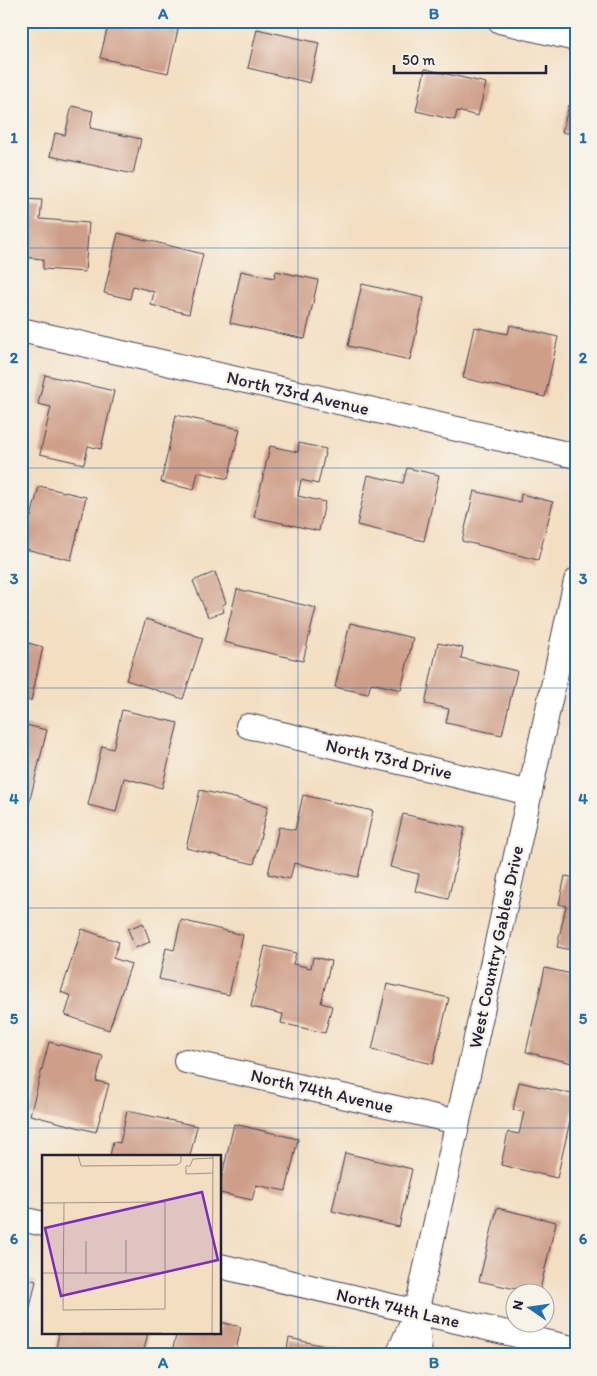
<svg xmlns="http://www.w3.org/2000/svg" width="597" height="1376" font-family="Itim,sans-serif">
<rect width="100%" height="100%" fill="#f7f3e8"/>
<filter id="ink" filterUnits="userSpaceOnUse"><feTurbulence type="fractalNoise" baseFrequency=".02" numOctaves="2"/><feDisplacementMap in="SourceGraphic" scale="10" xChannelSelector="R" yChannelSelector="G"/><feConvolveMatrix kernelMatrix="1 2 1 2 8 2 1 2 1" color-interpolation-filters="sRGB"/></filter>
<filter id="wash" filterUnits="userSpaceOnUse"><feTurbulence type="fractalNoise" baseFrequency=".0096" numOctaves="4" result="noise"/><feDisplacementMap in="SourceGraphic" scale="20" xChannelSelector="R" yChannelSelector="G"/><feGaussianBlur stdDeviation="1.12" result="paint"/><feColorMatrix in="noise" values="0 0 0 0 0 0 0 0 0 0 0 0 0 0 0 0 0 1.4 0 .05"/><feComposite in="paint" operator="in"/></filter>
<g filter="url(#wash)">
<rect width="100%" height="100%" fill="#f3dec1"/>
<g id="blocks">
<path fill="#ce9e88" d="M109,21H162L179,25L168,73L100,58Z
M257,29L319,43L310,83L248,68Z
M425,69L486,83L478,116L457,111L455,120L416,111Z
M569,105L576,107V135L562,132Z
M72,106L93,111L90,128L141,139L133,174L50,156L55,133L65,135Z
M21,199L42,200L40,219L89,223L85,272L43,269V259L21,257Z
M118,233L203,254L189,314L151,305L154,292L133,286L130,299L104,293Z
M241,271L274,278L276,271L318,280L305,339L230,323Z
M362,284L424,298L410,360L348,346Z
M510,325L558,337L545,397L463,378L474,327L508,334Z
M45,375L114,391L101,449L88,446L84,464L40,454L51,407L38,404Z
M176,415L240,429L228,479L198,472L194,490L161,482Z
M299,443L326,449L318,484L301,480L298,496L325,502L319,531L254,517L270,446L298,452Z
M407,468L439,475L424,541L357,525L368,475L403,483Z
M39,486L86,497L71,560L21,548V515L31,517Z
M474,491L520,502L521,494L553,502L538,560L462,541Z
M215,572L226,603L222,605L224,612L208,617L193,581Z
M237,589L316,608L303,661L224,642Z
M146,619L203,638L183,699L126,680Z
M21,623L28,624L24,642L43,647L31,701L21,698Z
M350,623L413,638L401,690L371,683L368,694L335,687Z
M438,643L463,648L461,658L517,671L502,735L446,723L449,709L425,704Z
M122,710L178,723L162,788L124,778L116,812L88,805L102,746L113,749Z
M21,724L47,730L23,828H21Z
M200,790L268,806L254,864L186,848Z
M303,795L373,811L358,877L294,863L290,879L268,874L279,827L295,830Z
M403,814L465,828L448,899L415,891L419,874L390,867Z
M565,876L576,878V951L557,947L566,906L559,904Z
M181,920L243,935L229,995L159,979L166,948L174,950Z
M143,923L150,942L135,948L128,929Z
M82,929L119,942L113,958L131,964L109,1030L65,1015L71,996L61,992Z
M265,946L296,953L293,964L311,968L313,957L331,961L321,1003L332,1006L325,1033L281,1023L283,1014L251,1007Z
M545,968L576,975V1064L526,1052Z
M387,984L449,998L433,1064L372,1050Z
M49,1042L103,1056L96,1081L109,1084L96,1132L30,1115Z
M519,1082L576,1095L557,1178L501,1165L508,1132L519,1134L524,1112L513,1110Z
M127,1111L197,1126L190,1156H110L113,1142L120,1143Z
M234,1124L298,1139L286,1191L256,1185L252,1200L220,1193V1184Z
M345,1153L412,1169L399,1227L332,1211Z
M497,1208L556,1222L539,1294L479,1281Z
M21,1277L36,1281L22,1343H21Z
M220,1322L241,1327L235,1355H171L177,1332H203L215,1335L216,1332H220Z
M59,1332L82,1335V1332H148L143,1355H55Z
M289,1338L351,1352L350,1355H286Z"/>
</g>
</g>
<g filter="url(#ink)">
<use href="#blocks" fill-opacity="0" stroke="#413e4f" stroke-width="1"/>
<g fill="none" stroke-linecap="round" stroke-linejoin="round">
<defs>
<path id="street" d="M500,21L576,39
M21,330L576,456
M248,726L530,793
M186,1061L458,1122
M21,1219L44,1224
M220,1266L576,1349
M416,1313L420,1355
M398,1355L416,1313L576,581"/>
</defs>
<use href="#street" stroke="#413e4f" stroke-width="26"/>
<use href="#street" stroke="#fff" stroke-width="24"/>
</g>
</g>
<path fill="none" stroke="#1f6fb2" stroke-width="1" stroke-opacity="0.55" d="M298,21V1355M21,248H576M21,468H576M21,688H576M21,908H576M21,1128H576"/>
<g text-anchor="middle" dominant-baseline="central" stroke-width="5" stroke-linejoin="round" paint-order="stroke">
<g font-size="18" fill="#22223b" stroke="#f7f3e8">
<text transform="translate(298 393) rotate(13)">North 73rd Avenue</text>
<text transform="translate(389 759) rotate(13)">North 73rd Drive</text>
<text transform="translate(496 947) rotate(-78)">West Country Gables Drive</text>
<text transform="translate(322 1091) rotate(13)">North 74th Avenue</text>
<text transform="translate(398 1308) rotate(13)">North 74th Lane</text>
</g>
</g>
<g transform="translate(42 1155)">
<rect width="179" height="179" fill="#f3dec1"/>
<path fill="none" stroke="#9f938b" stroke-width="1" d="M36,0L39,11L135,10L139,7V0M171,18L144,19V11H148L151,4L171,3M0,48L123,47V154L21,155L22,48M44,86V119M0,118H123M84,118V85M39,178H120M170,178L171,0"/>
<path fill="#7b2cbf" fill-opacity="0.15" stroke="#7b2cbf" stroke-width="2.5" d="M160,37L176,105L19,141L3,73Z"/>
<rect width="179" height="179" fill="none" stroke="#22223b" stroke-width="2.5"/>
</g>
<rect width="597" height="1376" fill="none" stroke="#f7f3e8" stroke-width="55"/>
<g transform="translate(530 1308) rotate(283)"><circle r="24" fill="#f7f3e8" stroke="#a29fa3"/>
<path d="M0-4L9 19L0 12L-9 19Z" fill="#1f6fb2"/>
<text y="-8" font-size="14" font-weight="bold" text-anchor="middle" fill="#22223b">N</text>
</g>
<path d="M394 65v8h152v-8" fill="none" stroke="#22223b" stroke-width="2.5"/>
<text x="402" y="65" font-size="15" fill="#22223b" stroke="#f7f3e8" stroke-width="4" paint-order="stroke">50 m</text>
<rect x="28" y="28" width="542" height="1320" fill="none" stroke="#1f6fb2" stroke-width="2"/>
<g font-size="16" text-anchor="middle" font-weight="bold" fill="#1f6fb2">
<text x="163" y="19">A</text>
<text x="434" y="19">B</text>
<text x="14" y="143">1</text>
<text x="583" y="143">1</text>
<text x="14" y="363">2</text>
<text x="583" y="363">2</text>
<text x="14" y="584">3</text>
<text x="583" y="584">3</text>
<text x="14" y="804">4</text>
<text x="583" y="804">4</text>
<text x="14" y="1024">5</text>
<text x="583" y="1024">5</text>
<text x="14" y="1244">6</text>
<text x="583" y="1244">6</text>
<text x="163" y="1368">A</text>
<text x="434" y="1368">B</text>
</g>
</svg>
